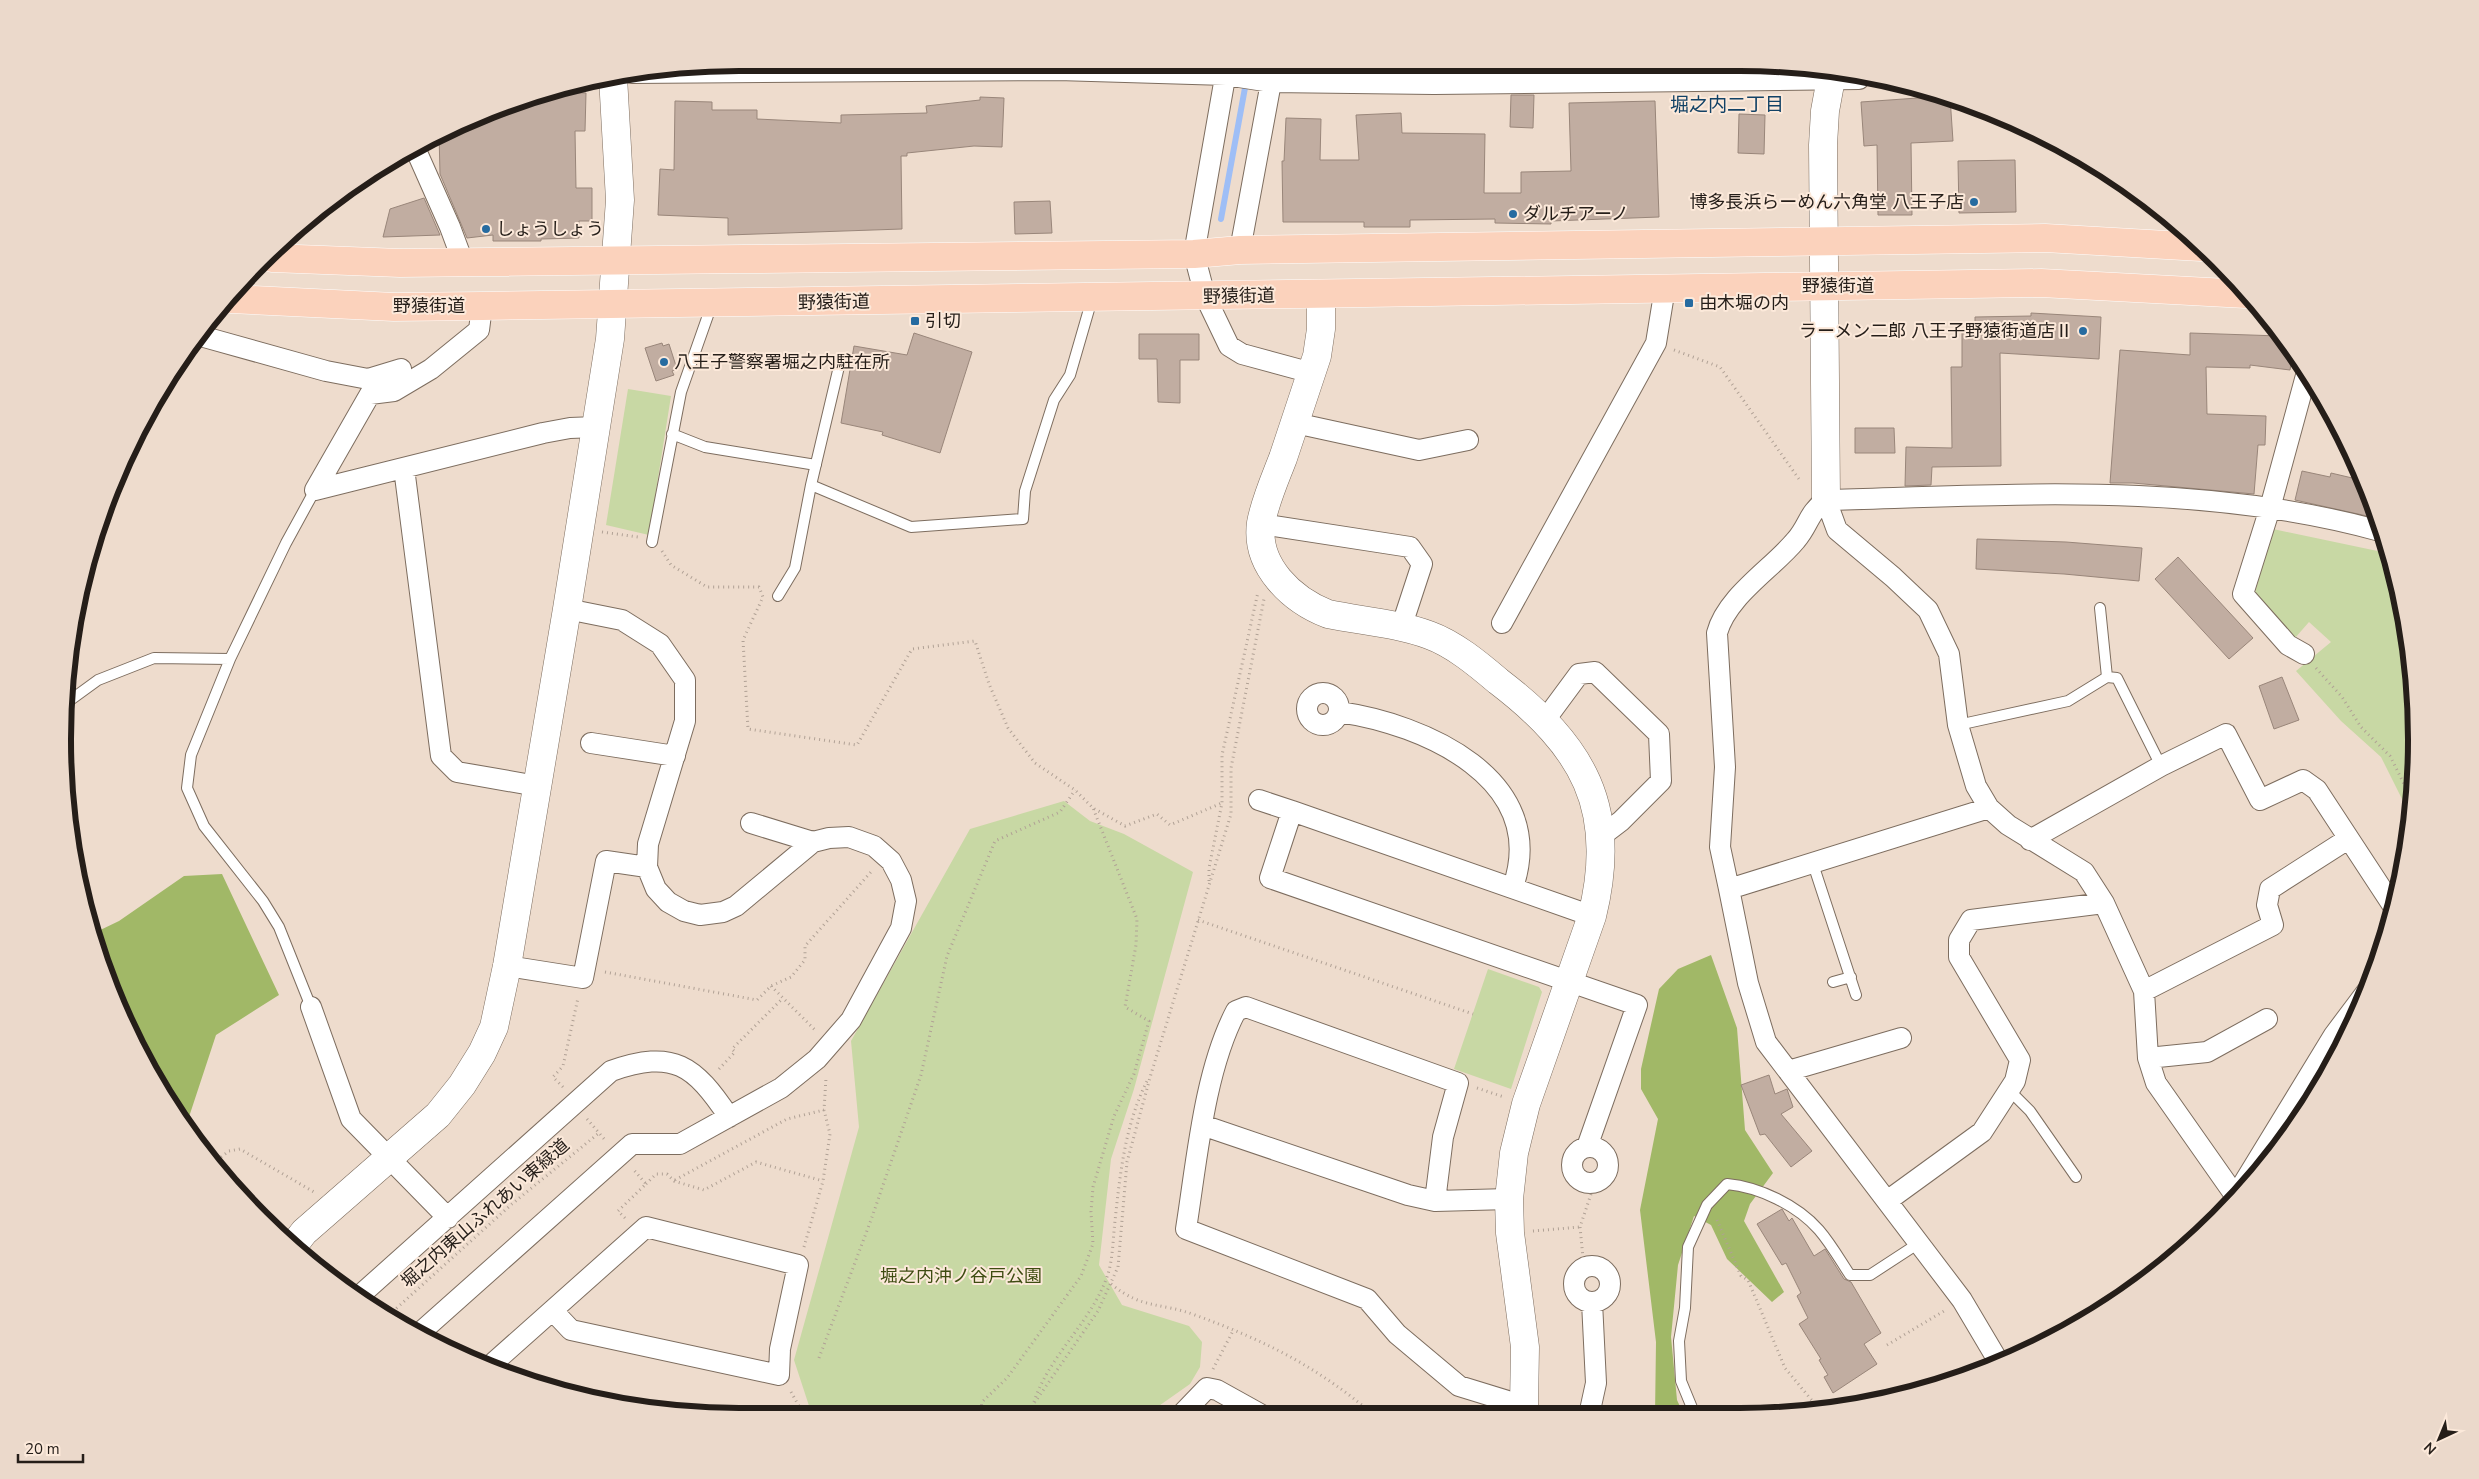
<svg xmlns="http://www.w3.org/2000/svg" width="2479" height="1479" font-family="'Nunito Sans','Noto Sans JP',sans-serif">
<rect width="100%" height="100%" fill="#eedccd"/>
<path fill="#c8d8a4" d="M1453,65H1484L1490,70L1494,65H1635L1633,75L1459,72Z
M628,389L671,396L649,535L606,525Z
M2273,529L2387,553L2404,608L2416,740L2409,813L2381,757L2341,721L2296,671L2331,642L2309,622L2295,638L2255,592Z
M1064,801L1090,821L1124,834L1193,872L1134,1089L1111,1159L1099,1265L1122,1305L1189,1326L1202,1342L1200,1367L1190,1384L1146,1415H812L794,1360L859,1127L851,1041L970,829Z
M1488,969L1539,987L1542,992L1511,1089L1454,1069Z"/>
<path fill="#a1b867" d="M222,874L279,995L216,1035L186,1126L132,1039L99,957L92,934L119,921L184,876Z
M1711,955L1737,1028L1745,1130L1773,1173L1750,1204L1744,1221L1784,1292L1772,1302L1727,1259L1711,1225L1694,1216L1678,1265L1671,1337L1677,1400L1684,1415H1655L1656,1342L1640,1210L1658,1119L1641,1089V1069L1659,989L1678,969Z"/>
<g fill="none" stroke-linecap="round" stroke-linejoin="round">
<path stroke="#9ebef6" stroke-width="6" d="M1221,219L1249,66"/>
</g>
<path fill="#c1ada1" stroke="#99867a" d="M551,92L586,93L585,131H575L576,188H592V221H579V238L541,239V241H493V235L467,238L440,174L439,133L522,98Z
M1511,95H1534L1533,128L1510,127Z
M1946,96L1950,97L1953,141L1911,143L1912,215H1878L1877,145L1864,146L1861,102Z
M980,97L1004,98L1002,147L974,146L907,153V156H901L902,229L728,235V218L658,215L660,169L674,170L675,101L712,102V110H757V119L841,123V115L927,113L926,106L980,100Z
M1655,101L1659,217L1551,221V224L1495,223V219L1410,220V227H1364V222H1283L1282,161H1284L1286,118L1321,119L1320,160H1359L1356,115L1401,113L1402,133L1485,134L1484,193H1521V172L1571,171L1569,103Z
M1739,114L1765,115L1764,154L1738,153Z
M2015,160L2016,212L1959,213L1958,161Z
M424,198L440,235L383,237L390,209Z
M1050,201L1052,233L1015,234L1014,202Z
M2031,313L2101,317L2099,359L2000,353L2001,466L1932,467L1931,485L1905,486L1906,447L1952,448L1951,367H1962V329L1975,328V317L2031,316Z
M914,333L972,352L940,453L882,435L883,432L841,423L854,346L907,355Z
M2190,333L2280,336L2293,352L2290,370L2250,365V368L2206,367L2207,414L2266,416L2265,445H2258L2254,494L2133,483H2110L2120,350L2190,355Z
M1139,334H1199V360H1180V403L1158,402L1157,359H1139Z
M662,343L663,346L669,344L677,369L672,371L674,375L656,381L645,348Z
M1855,428H1894L1895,453H1855Z
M2302,471L2330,477L2331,473L2365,481L2376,518L2295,500Z
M1977,539L2066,542L2142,548L2139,581L2064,574L1976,569Z
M2178,557L2253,638L2229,659L2155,579Z
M2282,677L2299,720L2274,729L2259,686Z
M1769,1075L1775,1094L1787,1089L1793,1107L1781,1114L1812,1151L1791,1167L1765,1134L1760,1135L1741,1085Z
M1782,1209L1789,1221L1792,1218L1814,1256L1825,1249L1844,1279L1851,1282L1881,1333L1864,1344L1877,1364L1833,1393L1824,1377L1828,1375L1819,1360L1821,1359L1799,1324L1808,1318L1797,1296L1801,1293L1786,1263L1782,1265L1757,1224Z"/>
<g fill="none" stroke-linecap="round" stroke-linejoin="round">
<defs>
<path id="lane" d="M672,434L705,447L816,465
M811,485L841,358
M652,542L681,392L712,304
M778,596L795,568L811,485L911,527L1023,519L1025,491L1054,400L1070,375L1092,299
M2100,608L2107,677
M65,704L98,680L154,658L230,659
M1958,725L2068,701L2107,677L2117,678L2161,766
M1813,864L1856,995
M1833,982L1851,977
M311,1007L279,927L263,901L204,826L187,788L191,755L230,659L286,543L315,490
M2009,1090L2030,1111L2076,1177
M1695,1415L1681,1381L1679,1341L1685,1308L1688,1247L1707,1205L1727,1184C1759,1187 1797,1205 1819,1230C1831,1244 1840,1260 1850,1275H1870L1919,1243"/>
<path id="street" d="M1227,66L1194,254L1205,296L1229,346L1242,354L1312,373
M632,73L1058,70L1226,75L1271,82L1434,84L1859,79
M1434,84L1438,65
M415,148L450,227L463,262
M1240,250L1274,66
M482,306L479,330L431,369L394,391L370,394L315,490L543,433L570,428L596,427
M197,335L326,371L368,379L401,369
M1295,423L1419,450L1468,440
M404,468L441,756L457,772L537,786
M1826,500L1837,530L1893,577L1928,610L1949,654L1958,725L1976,786L1989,808L2008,825L2084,872L2104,903L2144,991L2148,1058L2156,1083L2234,1194
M1261,524L1410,547L1422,564L1401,628
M1502,623L1656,343L1665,288
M2304,654L2288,645L2243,594L2270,508L2307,372
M1307 709a16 16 0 1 1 32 0a16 16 0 1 1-32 0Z
M1339,712C1424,724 1550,779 1513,887
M1545,720L1579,674L1595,672L1659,734L1661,781L1621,821L1600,837
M591,743L675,756
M1259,800L1292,811
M1989,808L1729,889L1748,983L1766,1042L1962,1300L1997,1359
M751,823L813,842
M2030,840L2161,766L2226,734L2260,800L2303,780L2317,790L2393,906
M1729,889L1720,847L1725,767L1717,633C1727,596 1772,569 1796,540C1809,525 1808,513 1826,500C2011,495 2199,481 2380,531
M507,966L583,978L606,861L647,867
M2144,991L2273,925L2267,905L2270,889L2348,839
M311,1007L351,1119L448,1218
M2148,1058L2207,1052L2267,1019
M1788,1071L1901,1038
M1202,1125L1408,1195L1435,1201
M1587,1147L1637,1005L1270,878L1292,811L1592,916
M1572 1165a18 18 0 1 1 36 0a18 18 0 1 1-36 0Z
M2243,1184L2334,1035L2367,991
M1509,1199L1435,1201L1443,1137L1458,1083L1246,1007L1236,1011C1204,1072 1197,1160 1186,1229L1367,1299L1397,1334L1459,1386L1524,1406
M1887,1201L1982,1132L2015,1081L2020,1060L1959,957V940L1971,920L2104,903
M1574 1284a18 18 0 1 1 36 0a18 18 0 1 1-36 0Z
M357,1298L611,1071C674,1049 694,1065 729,1117
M422,1331L632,1144H680L781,1088L817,1059L851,1020L901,928L906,901L901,880L891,861L874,846L849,837L829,838L813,842L736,906L723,912L700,915L684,911L668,902L656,889L647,867L648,844L685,721V680L660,644L622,620L567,609
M491,1365L646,1227L798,1265L780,1349L779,1375L571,1330L553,1311
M1181,1415L1207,1388L1217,1390L1262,1415
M1589,1415L1596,1383L1592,1302"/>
<path id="secondary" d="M1321,294V329L1317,356C1306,390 1294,424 1283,458C1275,479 1265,501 1261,523C1255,566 1292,600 1328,614C1361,621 1397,623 1429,635C1454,644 1478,664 1498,681C1583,746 1619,808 1592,916L1526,1104L1514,1153L1509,1199L1510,1233L1525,1347L1524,1406L1521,1415
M1826,500L1823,145L1825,111L1832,73
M294,1245L304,1232L438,1115L462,1085L482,1053L494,1027L507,966L567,609L610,339L620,200L613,77"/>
<path id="primary" d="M272,258L400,263L1194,254L1240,250L2045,238L2201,247
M231,299L394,307L482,306L2041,283L2246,294"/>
</defs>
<use href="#lane" stroke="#7d6d5f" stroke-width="12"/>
<use href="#street" stroke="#7d6d5f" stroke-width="22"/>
<use href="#secondary" stroke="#7d6d5f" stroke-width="29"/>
<use href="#primary" stroke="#fff" stroke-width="29"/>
<path stroke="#b0a195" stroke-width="3" stroke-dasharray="1 4" stroke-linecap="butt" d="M1674,350L1720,367L1801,482
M602,532L638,537
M662,551L671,565L707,587H759L763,597L743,640L748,729L857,745L912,649L975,641L989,684L1008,728L1035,763L1075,790L1093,808L1125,826L1157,814L1170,825L1222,803
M2316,668L2342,697L2361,727L2390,756L2411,798
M1209,881V868L1222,803V755L1258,592
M1198,920L1473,1014
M605,972L757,1000L771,986L791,977L805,960V946L871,872
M771,986L815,1030
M719,1069L735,1052L732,1049L783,998
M563,1087L553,1077L563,1066L578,998
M1477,1088L1504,1097
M587,1119L606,1141
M213,1163L229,1151L240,1149L314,1192
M675,1180L787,1119L824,1110
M646,1184L656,1174H667L674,1181L704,1190L756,1162L823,1181
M625,1218L618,1211L646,1184L633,1169
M1717,1220L1741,1276L1748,1280L1785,1368L1819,1409
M1533,1231L1580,1227
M804,1247L823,1181L830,1134L824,1110L826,1078
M1584,1268L1580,1227L1595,1182
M1111,1284C1143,1310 1161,1302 1195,1315C1266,1341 1316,1366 1374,1415
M389,1315L512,1204L599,1133
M1887,1345L1944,1311
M819,1358L871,1220L921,1075L947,956L995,841L1060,812L1075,790
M1213,1369L1234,1329
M791,1392L804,1415
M1034,1402C1049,1355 1092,1322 1108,1274C1113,1258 1113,1238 1115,1221C1120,1174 1125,1125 1147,1081
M980,1415L982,1402L1007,1378L1081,1276L1093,1244L1091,1212L1093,1187L1114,1116L1134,1074L1149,1021L1125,1007L1136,945L1137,919L1093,808
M1026,1415L1098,1311L1118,1267L1127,1162L1151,1074L1231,814V768L1264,599"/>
<use href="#lane" stroke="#fff" stroke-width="10"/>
<use href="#street" stroke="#fff" stroke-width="20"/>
<use href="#secondary" stroke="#fff" stroke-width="28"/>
<use href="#primary" stroke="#fbd2bc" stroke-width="28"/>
</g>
<g fill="#266ba0" stroke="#fce9da" stroke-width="2">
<circle cx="1974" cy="202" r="5"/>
<circle cx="1513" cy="214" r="5"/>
<circle cx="486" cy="229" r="5"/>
<rect x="1684" y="298" width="10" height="10" rx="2.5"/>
<rect x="910" y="316" width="10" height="10" rx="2.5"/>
<circle cx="2083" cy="331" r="5"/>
<circle cx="664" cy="362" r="5"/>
</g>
<g text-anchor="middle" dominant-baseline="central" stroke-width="4" stroke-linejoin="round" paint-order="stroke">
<g font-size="18" fill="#251e19" stroke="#fce9da" text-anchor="start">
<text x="1964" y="202" text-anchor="end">博多長浜らーめん六角堂 八王子店</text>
<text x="1523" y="214">ダルチアーノ</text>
<text x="496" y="229">しょうしょう</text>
<text x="1699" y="303">由木堀の内</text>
<text x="925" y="321">引切</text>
<text x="2073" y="331" text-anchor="end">ラーメン二郎 八王子野猿街道店Ⅱ</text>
<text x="674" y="362">八王子警察署堀之内駐在所</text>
</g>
<g font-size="18" fill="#251e19" stroke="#fce9da">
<text x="1838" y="286">野猿街道</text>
<text transform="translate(1239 296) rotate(-1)">野猿街道</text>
<text transform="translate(834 302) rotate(-1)">野猿街道</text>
<text x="429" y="306">野猿街道</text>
<text transform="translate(485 1213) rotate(-41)">堀之内東山ふれあい東緑道</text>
</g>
<g font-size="18" fill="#3e4c11" stroke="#fce9da">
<text x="961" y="1276">堀之内沖ノ谷戸公園</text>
</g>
<g font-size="19" fill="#124266" stroke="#fce9da">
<text x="1727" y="105">堀之内二丁目</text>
</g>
</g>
<path d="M0 0H2479V1479H0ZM739 71H1740A668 668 0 0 1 2408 739V740A668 668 0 0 1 1740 1408H739A668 668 0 0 1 71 740V739A668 668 0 0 1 739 71Z" fill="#ebd9cb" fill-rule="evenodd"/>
<path fill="none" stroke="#251e19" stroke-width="6" d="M739 71H1740A668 668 0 0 1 2408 739V740A668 668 0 0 1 1740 1408H739A668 668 0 0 1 71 740V739A668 668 0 0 1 739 71Z"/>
<g transform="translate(2439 1439) rotate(224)" stroke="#fce9da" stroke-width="4" paint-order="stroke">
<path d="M0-4L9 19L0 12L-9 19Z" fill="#251e19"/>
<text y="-8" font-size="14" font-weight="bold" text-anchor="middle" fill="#251e19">N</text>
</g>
<path d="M18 1454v8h65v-8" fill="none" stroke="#251e19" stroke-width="2.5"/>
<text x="25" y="1454" font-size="15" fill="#251e19" stroke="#fce9da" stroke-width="4" paint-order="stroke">20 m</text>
</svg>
